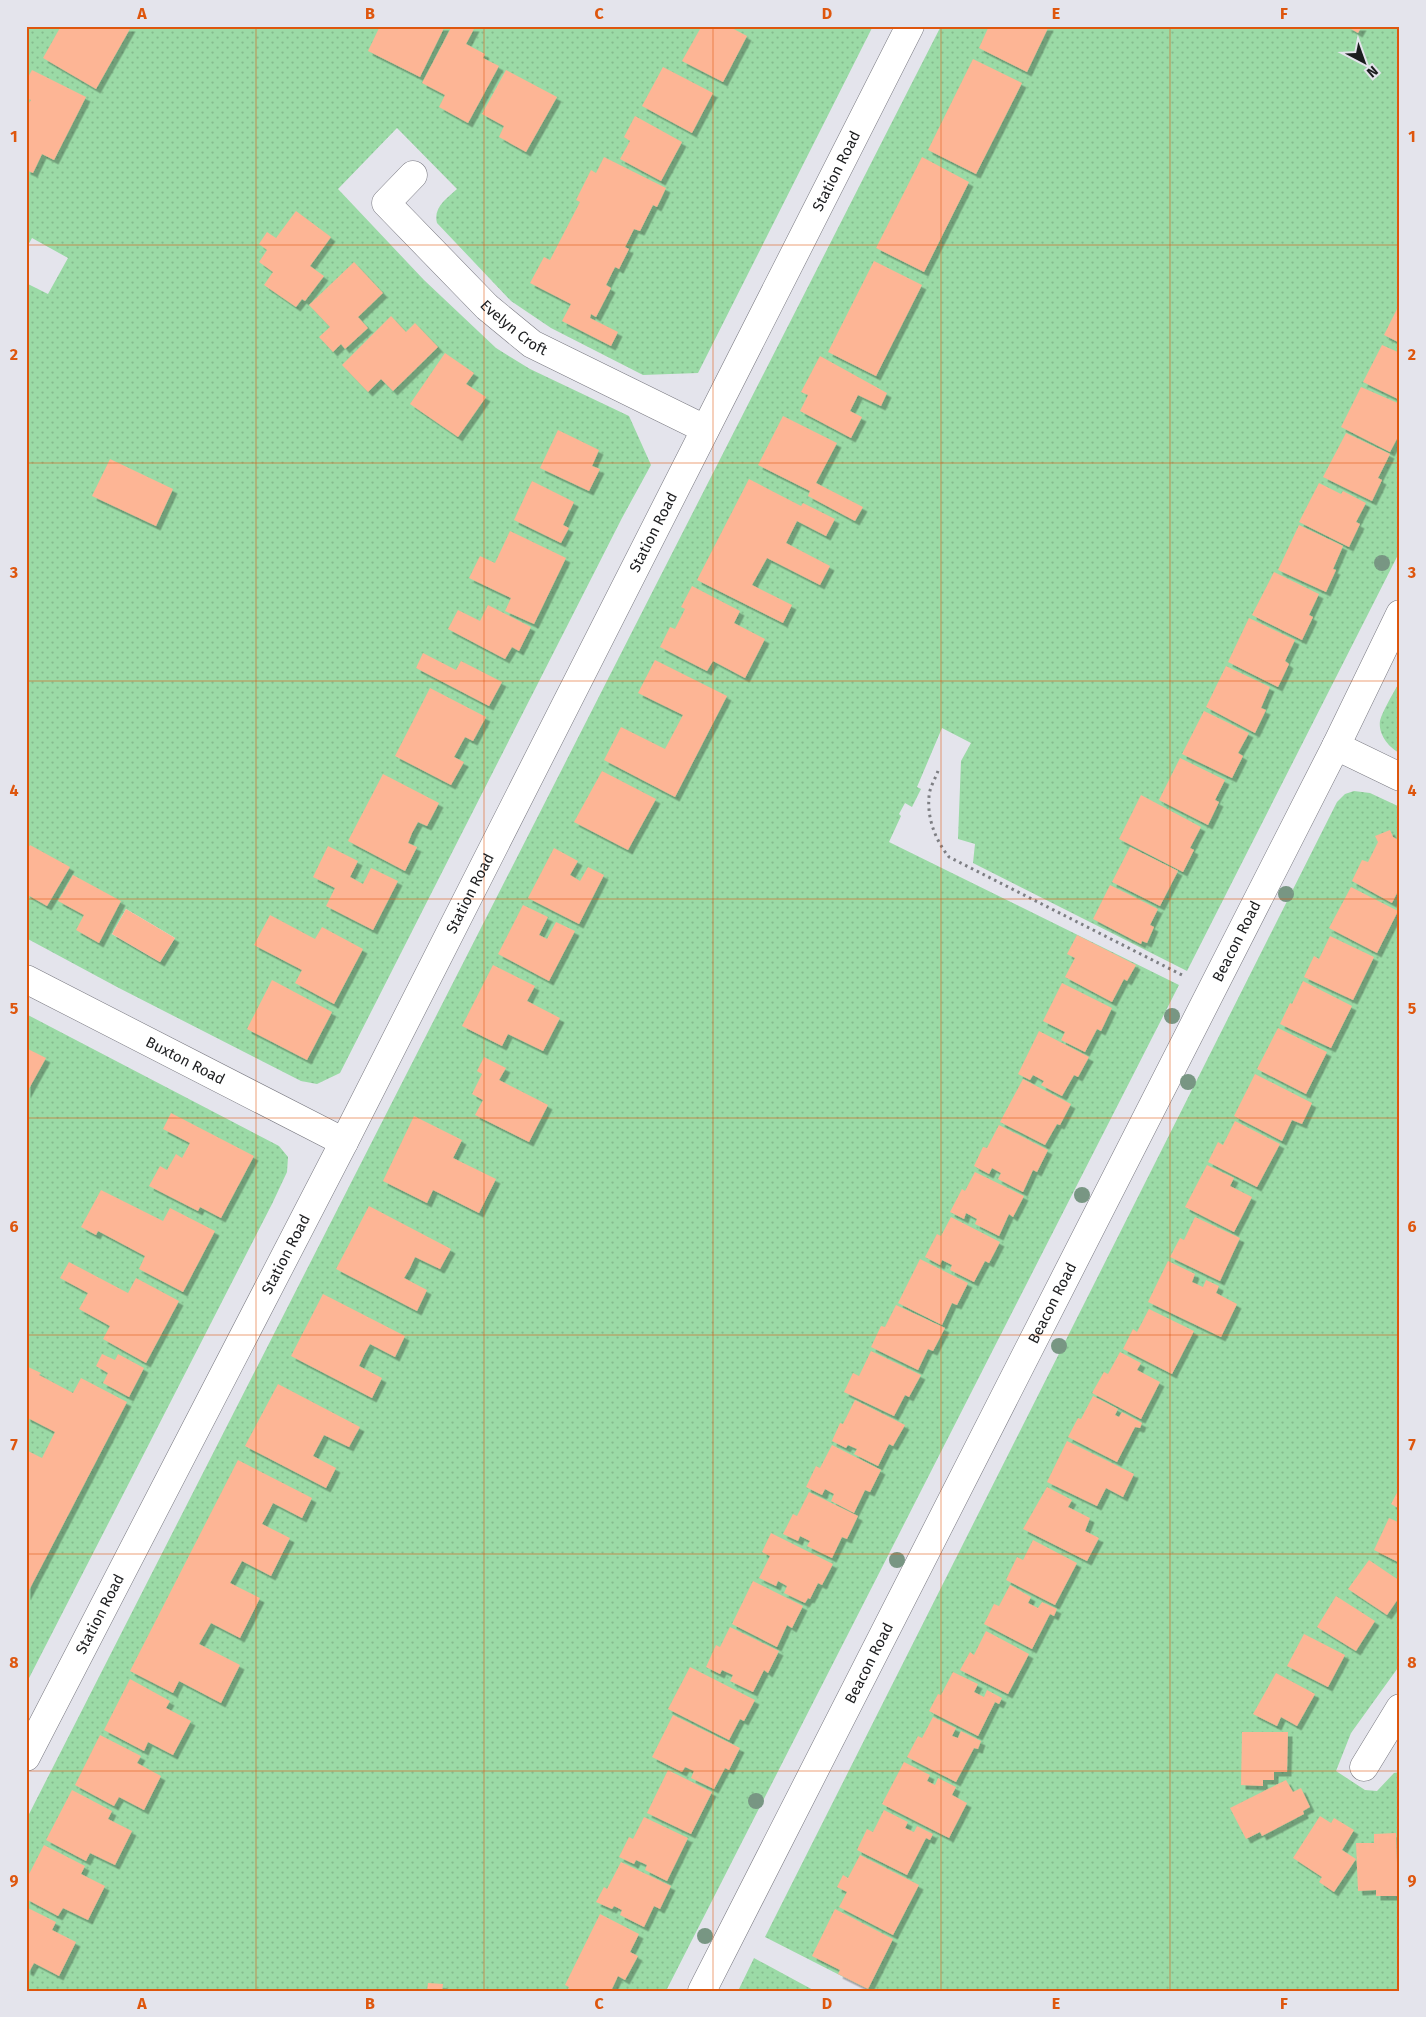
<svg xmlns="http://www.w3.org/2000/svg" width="1426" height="2017" font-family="'Fira Sans',sans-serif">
<defs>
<pattern id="grass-dots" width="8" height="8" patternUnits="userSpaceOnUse" patternTransform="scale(1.25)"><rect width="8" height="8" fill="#9bdaa6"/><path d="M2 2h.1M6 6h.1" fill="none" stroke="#85bb8e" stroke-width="1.8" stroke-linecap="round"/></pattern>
<filter id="shadow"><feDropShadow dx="4.5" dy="4.5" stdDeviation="0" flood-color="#0004"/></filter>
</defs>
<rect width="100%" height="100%" fill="#e4e4ec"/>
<path fill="url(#grass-dots)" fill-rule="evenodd" d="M26,26H873L698,373L643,375L551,328L511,301L437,223C433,208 446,199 457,189L397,128L338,189L424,280L496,348L530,369L629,416L651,465L622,518L340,1073L317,1084L301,1081L117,987L26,938V283L48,294L68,258L32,238L26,249ZM126,909L175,938L160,962L112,934Z
M941,26H1400V551L1187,971L973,863L975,844L958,839L961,761L971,743L942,728L917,787L921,789L912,807L905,803L899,814L901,816L889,842L1179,985L666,1991H26V1820Z
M1400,681V753C1389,748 1378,734 1380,721C1382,712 1395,690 1400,681Z
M1354,791L1370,793L1400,807V1665L1351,1733L1336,1771L1365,1790L1377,1791L1394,1773L1400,1772V1991H868L867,1989L765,1937L1337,802L1345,794Z
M26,1014L279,1146L288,1157L287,1172L272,1204L26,1684Z
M754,1958L815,1991H738Z"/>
<path fill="#fdb595" filter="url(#shadow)" d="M61,26L131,27L96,89L43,58Z
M380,26H445L420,77L368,51Z
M452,26L475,27L466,44L485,54L483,58L499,66L468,123L439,107L445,95L422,83Z
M695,26H728L747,36L723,82L682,61L700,29Z
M989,26H1049L1027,72L979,48Z
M1346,26H1362L1358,33Z
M973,59L1022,83L976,174L928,150Z
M663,67L713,93L692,133L642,106Z
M32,70L86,97L54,160L42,154L33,173L26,170V108L31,100L26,98V81Z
M506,70L557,97L526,152L499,137L504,126L482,114Z
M635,116L682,142L661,181L620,159L630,141L624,137Z
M604,157L666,188L657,207L653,205L640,231L634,229L625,247L629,249L619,269L615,267L606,285L611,288L596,317L591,314L590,318L618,332L611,346L562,321L571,304L530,283L544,257L550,260L580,202L576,200L591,170L596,173Z
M922,157L969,182L924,272L876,248Z
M296,211L331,237L310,266L324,276L305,301L302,299L296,307L264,285L273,272L259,262L267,250L259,244L267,232L276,238Z
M874,261L922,285L876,376L828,352Z
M354,262L383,293L358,317L368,328L345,349L341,344L333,352L319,337L330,327L309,305Z
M1400,303V343L1384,335Z
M391,316L406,332L415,323L438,347L393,391L381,379L368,392L342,365Z
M1382,345L1400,353V400L1363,382Z
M445,353L474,373L466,384L486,397L458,437L410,404Z
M820,356L887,393L881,406L858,395L850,411L862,417L851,438L800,411L808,395L801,392Z
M1361,387L1400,404V421L1397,427L1400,429V433L1390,452L1341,427Z
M783,416L837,443L816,483L863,507L855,521L808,496L810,491L758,465Z
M558,430L599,450L592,466L600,469L589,491L540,468Z
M1346,433L1390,454L1378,478L1382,480L1372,501L1323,477Z
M110,459L173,489L156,526L92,496Z
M749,479L801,506L803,503L835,519L826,536L797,521L786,543L830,566L820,585L767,558L752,585L792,605L783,623L697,580Z
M532,481L574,502L563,525L569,528L561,543L514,520Z
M1319,483L1341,494L1343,491L1366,503L1356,522L1360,524L1349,547L1299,522Z
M1299,525L1343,546L1333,569L1336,570L1326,592L1278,570Z
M510,531L566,558L534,624L505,611L511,598L469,578L480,556L495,563Z
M1274,572L1319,594L1309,615L1313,617L1302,640L1252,615Z
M692,586L740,611L734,623L765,639L745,678L713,661L707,671L660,647L670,627L675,629L685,609L681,607Z
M488,605L531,627L519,651L512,647L505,659L448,629L458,610L480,621Z
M1249,618L1295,640L1285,661L1289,664L1278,687L1228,662Z
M423,653L456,670L461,661L502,682L489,706L416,668Z
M655,660L727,696L675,797L604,760L621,727L665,749L683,715L638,693Z
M1226,666L1270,687L1261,708L1266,710L1255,733L1206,707Z
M430,688L486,717L473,741L465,737L459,748L454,757L464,762L451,785L395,756Z
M1204,711L1249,733L1238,753L1243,756L1232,778L1182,754Z
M1180,758L1225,780L1215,800L1219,802L1208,825L1159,800Z
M602,771L656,799L628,850L574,822Z
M383,774L439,803L427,826L418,822L412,833L408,843L417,847L405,871L348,841Z
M1141,795L1201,827L1190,848L1194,850L1183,872L1119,839Z
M1390,830L1393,837L1400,841V887L1392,903L1352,881L1362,860L1368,862L1378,842L1375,836Z
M30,845L70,867L47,906L26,894V851Z
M328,846L358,861L350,877L363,884L371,868L398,881L373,930L326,906L335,888L313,877Z
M1130,847L1178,871L1160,906L1112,882Z
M554,848L578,861L570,875L580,881L588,867L604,875L579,924L528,898Z
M73,875L121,901L99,943L76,930L84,915L58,901Z
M1110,885L1158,909L1150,925L1154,927L1147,943L1142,941L1141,944L1093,919Z
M1351,887L1398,911L1377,953L1329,928Z
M523,905L548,917L539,935L547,939L556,922L575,931L549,981L498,954Z
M126,909L175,938L160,962L112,934Z
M270,915L315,939L322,927L363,949L334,1004L295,983L302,970L254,945Z
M1077,935L1136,965L1127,981L1124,979L1112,1002L1065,977L1075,958L1067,954Z
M1330,936L1374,957L1353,1000L1304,977L1314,956L1319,959Z
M493,965L535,986L527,1001L560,1018L543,1051L508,1034L502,1046L462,1026Z
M272,980L332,1012L307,1060L247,1029Z
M1303,981L1352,1006L1331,1048L1280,1024L1290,1003L1292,1004Z
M1062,983L1112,1008L1101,1031L1097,1029L1085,1052L1061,1040L1065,1032L1043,1021Z
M1278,1028L1327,1052L1306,1094L1257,1069Z
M1039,1031L1089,1057L1078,1077L1074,1075L1062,1096L1041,1085L1044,1081L1033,1075L1030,1080L1018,1074Z
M26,1048L46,1058L26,1094Z
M484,1057L506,1068L499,1080L548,1105L529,1142L475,1115L483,1100L472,1094L482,1074L477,1071Z
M1255,1074L1312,1103L1302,1124L1292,1120L1282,1141L1234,1116Z
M1023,1079L1071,1104L1060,1125L1057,1124L1045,1145L1000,1122Z
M171,1113L254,1156L221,1218L200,1207L198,1211L149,1186L160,1166L167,1170L176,1154L182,1158L190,1143L163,1129Z
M414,1116L462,1140L453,1158L496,1179L479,1213L433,1190L427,1203L383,1181Z
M1235,1121L1280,1144L1257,1187L1208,1162L1218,1142L1223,1145Z
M999,1125L1048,1150L1037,1172L1033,1170L1023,1192L998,1179L1001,1173L992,1168L989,1174L974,1166L983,1147L987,1148Z
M1207,1165L1234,1178L1230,1186L1252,1197L1234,1232L1185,1207Z
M975,1172L1024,1196L1013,1217L1009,1214L999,1236L975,1224L977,1219L966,1213L964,1219L950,1212L962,1189L965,1191Z
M101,1190L163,1221L170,1208L215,1231L183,1292L139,1269L145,1256L98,1231L96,1235L81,1227Z
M369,1206L451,1249L440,1269L415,1257L410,1268L404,1278L427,1290L417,1311L336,1269Z
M951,1217L1000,1242L989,1263L985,1261L974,1282L950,1270L952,1265L942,1260L940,1265L925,1257L937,1234L941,1236Z
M1195,1217L1240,1238L1220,1281L1170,1257L1180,1238L1184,1240Z
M920,1259L968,1283L957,1305L952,1303L942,1325L898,1303Z
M1168,1261L1195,1274L1192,1282L1203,1287L1206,1280L1219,1286L1216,1293L1237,1304L1221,1337L1148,1302Z
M69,1262L128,1293L136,1278L179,1301L146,1363L103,1339L110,1326L79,1309L88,1293L60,1278Z
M323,1294L405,1336L395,1357L370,1344L364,1355L359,1366L382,1378L372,1398L291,1356Z
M896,1305L945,1328L933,1351L928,1349L918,1370L871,1347L881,1326L885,1327Z
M1149,1309L1194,1331L1172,1374L1123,1349L1133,1329L1137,1332Z
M871,1351L921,1375L909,1397L905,1395L894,1416L844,1392L853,1373L859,1376Z
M1120,1352L1141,1363L1137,1370L1160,1382L1141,1419L1092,1393L1104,1372L1108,1374Z
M102,1354L115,1360L118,1354L144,1368L129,1397L103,1383L108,1373L96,1366Z
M26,1366L41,1373L39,1375L73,1393L81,1378L127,1402L26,1596V1450L42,1458L55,1432L26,1417Z
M278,1384L360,1427L349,1447L324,1435L313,1456L336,1468L326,1488L245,1446Z
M1093,1396L1118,1409L1115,1415L1119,1417L1122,1412L1142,1423L1140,1428L1135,1427L1117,1462L1068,1437L1078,1418L1081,1419Z
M855,1400L905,1425L893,1446L889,1444L878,1466L854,1454L857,1449L848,1445L846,1448L832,1441L840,1423L843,1424Z
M1067,1441L1134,1474L1123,1497L1106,1488L1097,1506L1047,1482Z
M832,1445L881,1470L870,1492L865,1490L854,1513L831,1501L834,1494L825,1489L822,1495L806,1487L816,1466L820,1468Z
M238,1460L312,1498L302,1518L273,1503L268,1513L262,1524L290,1538L271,1576L242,1561L230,1583L260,1598L240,1638L211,1623L199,1644L240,1665L221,1703L179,1681L173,1693L130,1671Z
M1047,1487L1072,1500L1068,1507L1090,1518L1085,1531L1099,1538L1087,1561L1023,1529Z
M1400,1487V1509L1391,1504Z
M809,1492L858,1516L847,1539L842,1537L832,1558L807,1546L810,1541L800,1536L798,1541L783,1534L793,1514L797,1516Z
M1389,1518L1400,1523V1563L1374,1550Z
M771,1533L833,1564L822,1585L818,1583L810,1599L808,1598L805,1603L784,1593L787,1586L778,1581L776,1586L759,1578L770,1556L762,1552Z
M1033,1540L1077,1563L1055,1605L1006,1580L1017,1557L1023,1560Z
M1369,1560L1400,1581V1596L1387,1615L1348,1589Z
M753,1581L803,1606L792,1628L787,1625L777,1647L732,1624Z
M1010,1585L1031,1597L1028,1603L1038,1608L1042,1602L1057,1609L1054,1616L1050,1614L1032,1649L984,1624L994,1604L999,1606Z
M1336,1596L1375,1621L1356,1651L1317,1627Z
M730,1627L779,1651L768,1673L764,1670L753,1692L730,1681L733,1675L722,1670L720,1674L706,1667L716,1645L720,1647Z
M986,1631L1029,1654L1008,1694L960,1670L970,1652L974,1655Z
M1304,1634L1345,1655L1328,1687L1287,1666Z
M690,1667L755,1700L744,1721L740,1719L729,1740L668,1709Z
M953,1672L978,1684L974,1692L984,1697L987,1690L1002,1698L999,1704L995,1702L978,1736L929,1711L938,1694L941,1695Z
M1276,1673L1315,1694L1297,1726L1281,1717L1277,1726L1253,1714Z
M130,1679L170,1701L166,1708L191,1721L173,1755L148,1742L144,1751L104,1730Z
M673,1715L740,1748L729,1770L725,1768L714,1789L691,1778L694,1771L685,1767L682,1772L652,1757Z
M933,1717L956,1728L952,1736L958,1738L961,1731L981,1741L978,1749L974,1748L956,1782L907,1757L918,1736L922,1738Z
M1242,1732H1288L1287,1772H1274V1780H1263V1786L1241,1785Z
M100,1735L141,1756L137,1763L161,1776L144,1810L119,1797L114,1806L75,1785Z
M904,1762L930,1775L927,1781L935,1785L938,1778L956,1787L952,1795L967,1803L949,1838L882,1804Z
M668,1770L712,1792L691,1834L647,1813Z
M1286,1780L1293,1792L1301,1788L1310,1807L1303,1811L1304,1814L1262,1836L1260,1832L1246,1839L1230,1808Z
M72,1790L112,1811L108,1819L132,1831L115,1865L90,1853L86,1861L46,1840Z
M884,1810L908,1822L905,1828L914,1832L917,1826L933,1834L930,1840L926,1838L907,1875L857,1850L867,1829L873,1832Z
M1320,1816L1331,1823L1334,1818L1354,1830L1342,1850L1356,1859L1334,1892L1319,1882L1322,1877L1293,1858Z
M644,1817L688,1838L667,1881L645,1870L647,1865L636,1860L634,1864L619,1857L629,1837L633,1839Z
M1396,1833L1397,1863H1400V1896H1376V1890L1358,1891L1356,1843H1374V1834Z
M44,1845L85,1866L81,1874L105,1886L88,1920L63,1908L58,1916L26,1899V1880Z
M860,1855L919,1885L893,1935L839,1907L847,1892L837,1887L843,1875L848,1878Z
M621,1862L671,1886L660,1909L654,1906L644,1927L620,1915L622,1910L614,1906L612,1909L596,1902L604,1887L607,1889Z
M26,1907L56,1922L52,1930L76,1942L59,1976L34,1963L29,1972L26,1970Z
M835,1909L893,1939L868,1989L838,1974L840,1970L812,1956Z
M600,1914L639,1934L630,1952L638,1956L625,1980L618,1976L611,1991H567L569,1987L565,1985Z
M428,1983L443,1984L442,1991H427Z"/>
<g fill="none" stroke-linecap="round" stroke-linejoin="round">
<defs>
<g id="minor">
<path id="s1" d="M413,175L386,203L487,307L532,344L705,429"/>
<path d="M1336,746L1400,777"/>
<path id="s2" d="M26,979L344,1142"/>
<path id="s3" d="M26,1757L344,1142L910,26"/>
<path d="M1364,1767L1400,1708"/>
<path id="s4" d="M702,1991L1336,746L1400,614"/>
</g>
</defs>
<use href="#minor" stroke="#77777f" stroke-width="29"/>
<path stroke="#7d7e83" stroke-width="3" stroke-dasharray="2.5 4" stroke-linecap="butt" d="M938,771C935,779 929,789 929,797C927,819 936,841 949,857L1184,976"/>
<use href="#minor" stroke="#fff" stroke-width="28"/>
</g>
<g fill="#789683">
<circle cx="1382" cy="563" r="8"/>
<circle cx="1286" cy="894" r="8"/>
<circle cx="1172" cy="1016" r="8"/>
<circle cx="1188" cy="1082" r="8"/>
<circle cx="1082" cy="1195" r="8"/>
<circle cx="1059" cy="1346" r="8"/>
<circle cx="897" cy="1560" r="8"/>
<circle cx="756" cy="1801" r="8"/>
<circle cx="705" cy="1936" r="8"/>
</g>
<path fill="none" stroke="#de560d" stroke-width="1" stroke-opacity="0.55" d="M256,26V1991M484,26V1991M713,26V1991M941,26V1991M1170,26V1991M26,245H1400M26,463H1400M26,681H1400M26,899H1400M26,1118H1400M26,1335H1400M26,1554H1400M26,1771H1400"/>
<g text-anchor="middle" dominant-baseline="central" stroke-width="4.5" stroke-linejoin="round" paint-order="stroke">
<g font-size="15" fill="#1c1d1f" stroke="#e4e4ec">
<text stroke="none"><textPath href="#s3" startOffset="1781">Station Road</textPath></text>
<text stroke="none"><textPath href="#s1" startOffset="218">Evelyn Croft</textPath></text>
<text stroke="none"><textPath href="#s3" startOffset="1376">Station Road</textPath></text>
<text stroke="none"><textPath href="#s3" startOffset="971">Station Road</textPath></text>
<text stroke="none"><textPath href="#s4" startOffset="1178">Beacon Road</textPath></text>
<text stroke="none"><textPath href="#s2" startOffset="179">Buxton Road</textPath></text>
<text stroke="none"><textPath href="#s3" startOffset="566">Station Road</textPath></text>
<text stroke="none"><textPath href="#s4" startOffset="772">Beacon Road</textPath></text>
<text stroke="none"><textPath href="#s3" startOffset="161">Station Road</textPath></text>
<text stroke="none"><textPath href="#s4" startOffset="368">Beacon Road</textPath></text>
</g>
</g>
<rect width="1426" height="2017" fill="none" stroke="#e4e4ec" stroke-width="55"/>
<g transform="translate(1364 62) rotate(139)" stroke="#e4e4ec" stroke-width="4" paint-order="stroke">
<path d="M0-4L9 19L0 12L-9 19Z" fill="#1c1d1f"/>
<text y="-8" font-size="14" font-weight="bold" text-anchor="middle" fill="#1c1d1f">N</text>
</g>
<rect x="28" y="28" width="1370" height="1962" fill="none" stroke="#de560d" stroke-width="2"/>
<g font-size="16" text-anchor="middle" font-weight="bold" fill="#de560d">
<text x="142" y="19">A</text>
<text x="370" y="19">B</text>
<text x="599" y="19">C</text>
<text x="827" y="19">D</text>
<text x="1056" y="19">E</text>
<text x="1284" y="19">F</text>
<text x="14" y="142">1</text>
<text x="1412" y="142">1</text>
<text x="14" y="360">2</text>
<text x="1412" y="360">2</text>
<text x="14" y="578">3</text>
<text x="1412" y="578">3</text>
<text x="14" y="796">4</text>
<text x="1412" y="796">4</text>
<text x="14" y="1014">5</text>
<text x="1412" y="1014">5</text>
<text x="14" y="1232">6</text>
<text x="1412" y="1232">6</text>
<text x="14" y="1450">7</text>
<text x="1412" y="1450">7</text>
<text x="14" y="1668">8</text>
<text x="1412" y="1668">8</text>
<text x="14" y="1886">9</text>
<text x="1412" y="1886">9</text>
<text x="142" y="2009">A</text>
<text x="370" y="2009">B</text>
<text x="599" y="2009">C</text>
<text x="827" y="2009">D</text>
<text x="1056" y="2009">E</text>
<text x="1284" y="2009">F</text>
</g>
</svg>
